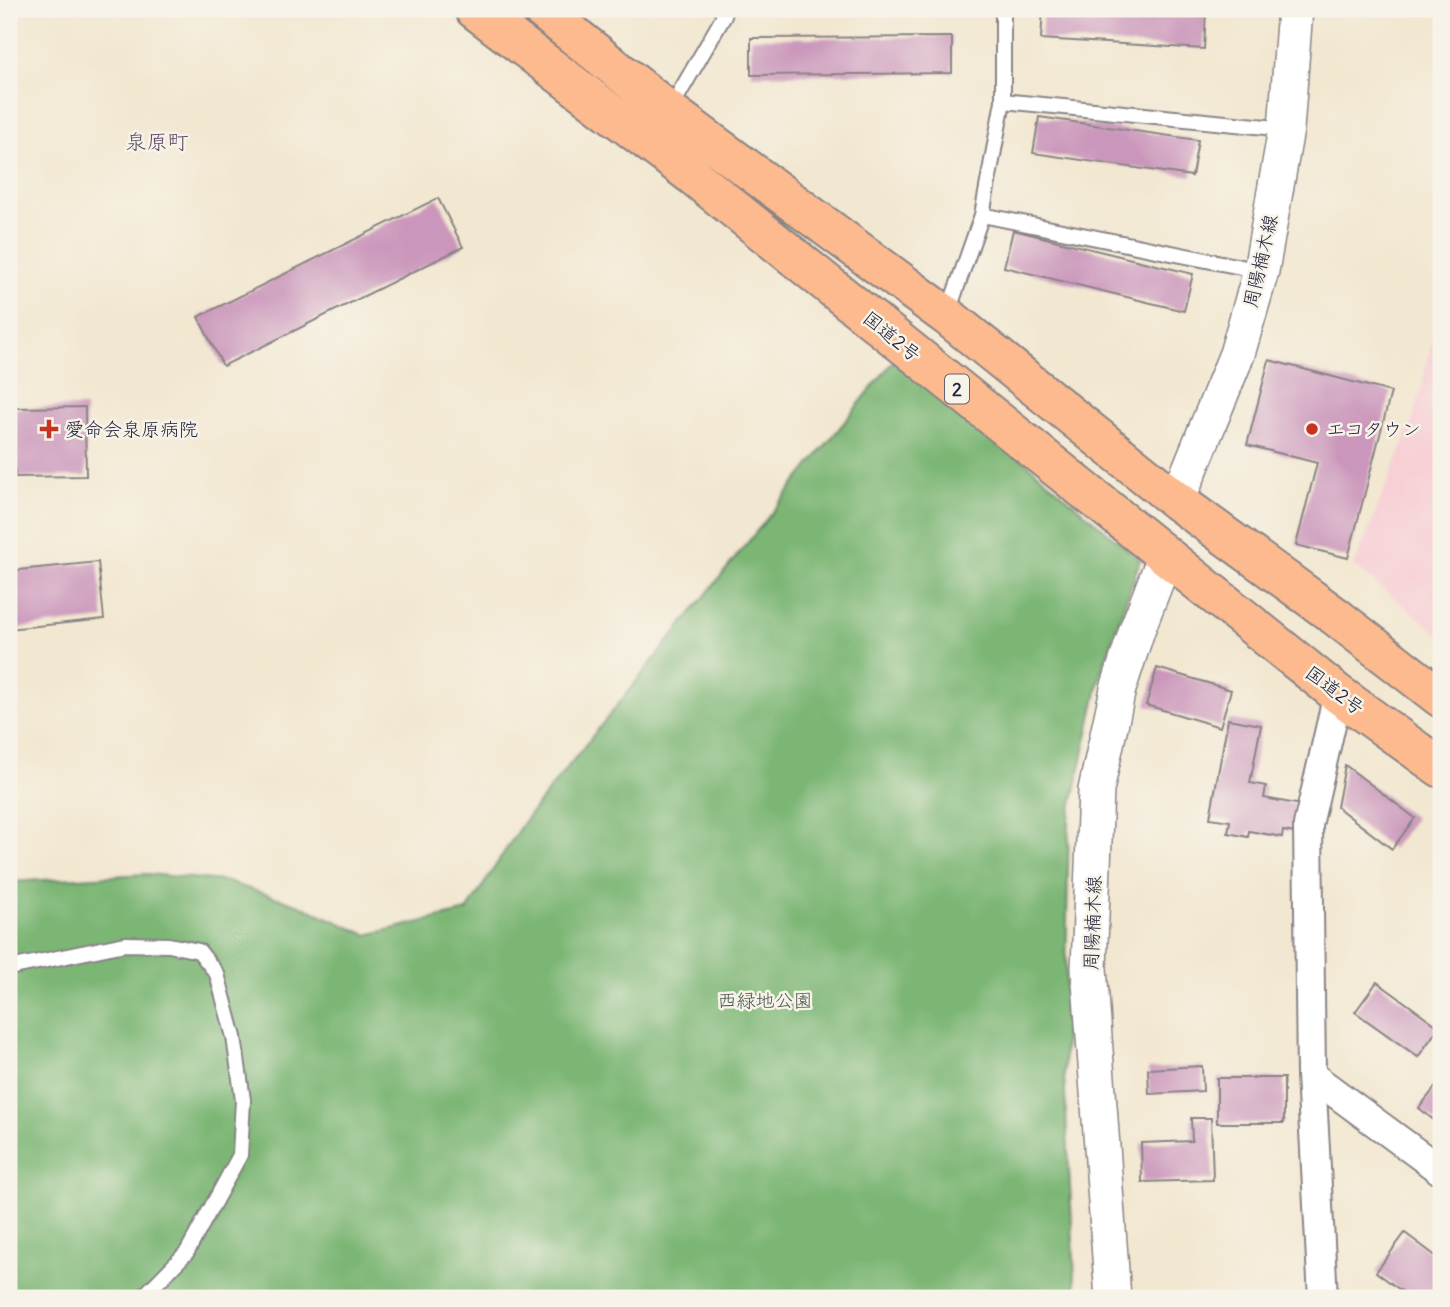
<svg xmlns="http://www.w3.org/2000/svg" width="1450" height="1307" font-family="Delius,'Klee One',sans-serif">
<rect width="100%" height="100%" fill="#f7f3e8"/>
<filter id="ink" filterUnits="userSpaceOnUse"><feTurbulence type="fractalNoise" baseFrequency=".0143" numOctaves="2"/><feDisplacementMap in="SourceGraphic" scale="14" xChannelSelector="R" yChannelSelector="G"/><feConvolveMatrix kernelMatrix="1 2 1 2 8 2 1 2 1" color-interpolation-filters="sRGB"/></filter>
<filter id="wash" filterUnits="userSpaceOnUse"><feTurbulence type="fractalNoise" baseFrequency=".00686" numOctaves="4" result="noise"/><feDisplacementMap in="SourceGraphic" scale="28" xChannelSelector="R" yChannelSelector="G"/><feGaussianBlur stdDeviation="1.57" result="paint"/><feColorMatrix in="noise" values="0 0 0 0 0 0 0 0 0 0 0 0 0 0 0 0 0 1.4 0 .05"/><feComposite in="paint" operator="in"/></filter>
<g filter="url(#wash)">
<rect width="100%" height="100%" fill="#f2e7d0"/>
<path fill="#f7cfd5" d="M1441,303V636L1354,566L1414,417Z"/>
<path fill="#7cb675" stroke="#4f6c58" stroke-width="2" d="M899,354L1140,560L1101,673L1069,818L1064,1075L1076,1298H9V882L147,874L224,881L297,904L367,935L467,911L522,824Z"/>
<g id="blocks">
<path fill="#ca96bb" d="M1043,9L1206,11L1204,49L1041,39Z
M952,37V73L751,75V38Z
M1039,117L1198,140L1192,176L1033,153Z
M438,198L463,247L223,366L198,317Z
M1013,230L1193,274L1184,311L1004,267Z
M1269,360L1391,392L1348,558L1296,545L1317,463L1247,445Z
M85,407L86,476L15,477L14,408Z
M98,562L104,619L9,629V571Z
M1157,668L1231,690L1220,727L1146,705Z
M1228,719L1261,725L1250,783L1266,786L1264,798L1307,806L1301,834L1283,831L1282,837L1249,831L1248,837L1228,833L1230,821L1210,818Z
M1345,765L1415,818L1392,849L1337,807Z
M1377,982L1439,1027L1418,1057L1355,1012Z
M1202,1066L1203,1091L1149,1094L1148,1069Z
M1217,1078H1284V1123H1217Z
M1441,1080V1126L1419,1108Z
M1191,1118H1211L1213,1180L1142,1182L1141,1143L1192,1141Z
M1405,1233L1441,1260V1298H1411L1376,1272Z"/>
</g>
</g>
<g filter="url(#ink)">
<use href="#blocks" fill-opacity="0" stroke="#8a8486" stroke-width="2"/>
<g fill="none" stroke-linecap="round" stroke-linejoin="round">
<defs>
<path id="service" d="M1003,101L1286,129
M669,111L724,16L721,9
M982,215L1261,271
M947,315L982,215L1003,101V9
M9,968L125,944L169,945L199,951L217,974L234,1037L243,1100L240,1155L187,1252L142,1298"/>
<path id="minor" d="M1311,1075L1441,1171
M1323,1298L1311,1075L1308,825L1338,694"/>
<path id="tertiary" d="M1177,501L1237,354L1261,271L1286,129L1295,9
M1113,1298L1089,968L1096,790L1118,689L1137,630L1165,557"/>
<path id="trunk" d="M474,9L692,175L1338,694L1441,768
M541,9L669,111L947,316L1177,501L1335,616L1441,698"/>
</defs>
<use href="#service" stroke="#8a8486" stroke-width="18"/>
<use href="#minor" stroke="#8a8486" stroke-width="32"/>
<use href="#tertiary" stroke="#8a8486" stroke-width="38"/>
<use href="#trunk" stroke="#8a8486" stroke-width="42"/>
<use href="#service" stroke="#fff" stroke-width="14"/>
<use href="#minor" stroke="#fff" stroke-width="28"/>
<use href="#tertiary" stroke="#fff" stroke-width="35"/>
<use href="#trunk" stroke="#fcba8e" stroke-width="38"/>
</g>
</g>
<g fill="#c8321e" stroke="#f7f3e8" stroke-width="2.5">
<path d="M45.5 418.5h7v7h7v7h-7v7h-7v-7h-7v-7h7z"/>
<circle cx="1312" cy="429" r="7"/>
</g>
<g text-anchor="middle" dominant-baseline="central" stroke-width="5" stroke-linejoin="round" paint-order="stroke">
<rect fill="#f7f3e8" stroke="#62616f" stroke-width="2" x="945" y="374.5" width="24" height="29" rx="5"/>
<g font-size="18" font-weight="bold" fill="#22223b">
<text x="957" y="389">2</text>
</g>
<g font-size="19" fill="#22223b" stroke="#f7f3e8">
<text transform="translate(1260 261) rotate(-77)">周陽楠木線</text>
<text transform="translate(892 336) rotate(39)">国道2号</text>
<text transform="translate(1335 690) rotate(37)">国道2号</text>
<text transform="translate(1092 923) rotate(-88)">周陽楠木線</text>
</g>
<g font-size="19" fill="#22223b" stroke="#f7f3e8" text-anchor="start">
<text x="65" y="429">愛命会泉原病院</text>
<text x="1326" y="429">エコタウン</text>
</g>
<g font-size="19" fill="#465852" stroke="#f7f3e8">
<text x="765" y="1000">西緑地公園</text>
</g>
<g font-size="21" fill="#5d4b68" stroke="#f7f3e8">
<text x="157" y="141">泉原町</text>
</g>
</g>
<rect width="1450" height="1307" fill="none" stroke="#f7f3e8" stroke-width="35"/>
</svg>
